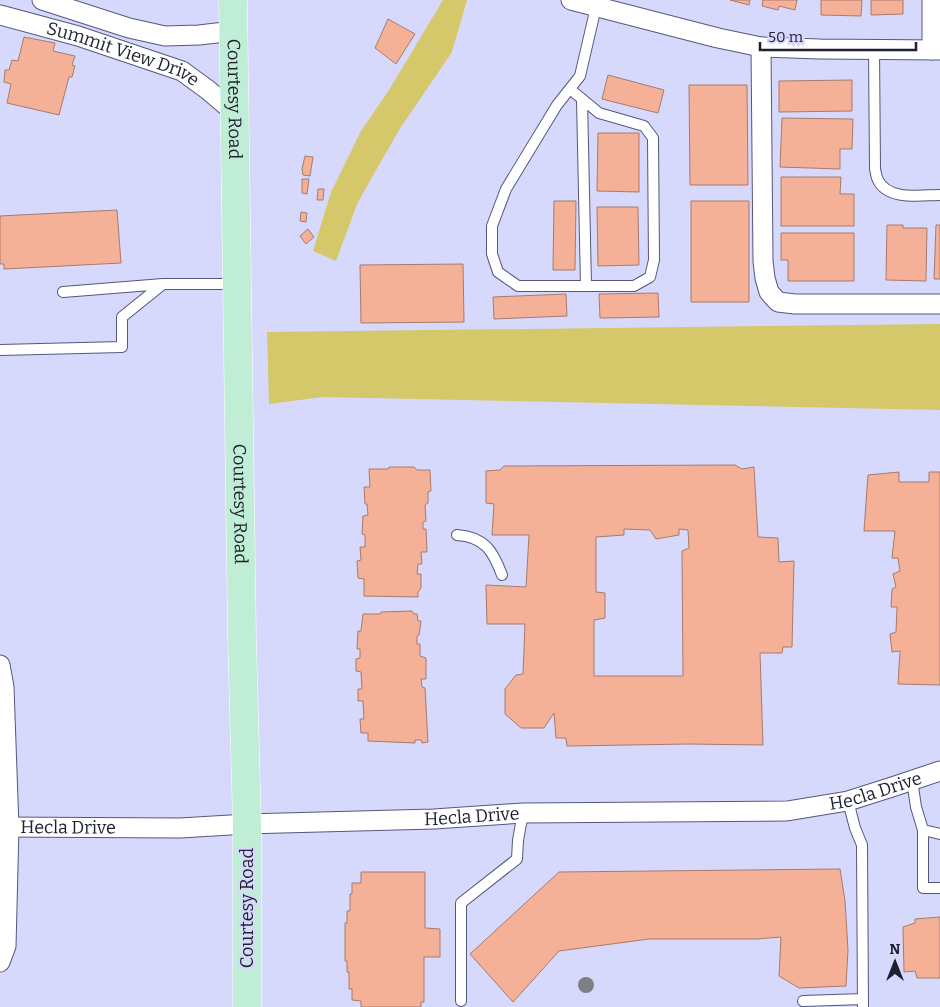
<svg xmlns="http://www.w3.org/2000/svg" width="940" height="1007" font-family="Bitter,serif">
<rect width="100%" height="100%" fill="#d6d9fc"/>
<path fill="#d5c86a" d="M443,0H467L452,52L399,130L358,202L336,261L313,251L331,192L361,131L389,90Z
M940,324V410L323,397L269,404L267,332Z"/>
<path fill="#f5b197" stroke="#a77b6b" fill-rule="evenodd" d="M730,0H750L749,5Z
M763,0H797L795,10L779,6L778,10L762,6Z
M821,0H862L861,16L821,15Z
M871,0H903V14L871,15Z
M388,19L415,34L396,64L375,48Z
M24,37L55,43L53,51L75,56L72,65L75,66L72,77H69L59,115L7,103L11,84L4,82L5,70H9L12,60L18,61Z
M608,75L664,90L658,113L602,99Z
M852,80V111L779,112V81Z
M689,85H747L748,185H690Z
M782,118L853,119L852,149H840V169L780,167Z
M598,133H639V192L597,191Z
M305,156L313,157L310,176L303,175L302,169Z
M781,177H841L840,194H854V226H781Z
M302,179H309L307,194L302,193Z
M318,189H324L323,200H317Z
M554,201H576L575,270H553Z
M691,201H749V302H691Z
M597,207H638L639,265L598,266Z
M117,210L121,263L4,269V264H0V216Z
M301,212L307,213L306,222L300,221Z
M887,225H903V228H927L926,281L886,280Z
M936,225H940V279H934Z
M308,229L314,237L306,244L300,236Z
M781,233H854V281H788V260H781Z
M463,264L464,322L361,323L360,265Z
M658,293L659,317L600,318L599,294Z
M566,294L567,316L494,319L493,297Z
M735,465L742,469L754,467L758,537L778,538L779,562L794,561L792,647H783L782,653H760L763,745L689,744L567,746L566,738H556L554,713L544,728H521L505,714V689L516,675L523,674L525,624H487L486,585L526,587L529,535H492L494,504L486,503V471L500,470L504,466ZM624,529L650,530L656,539L679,535V529L688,530L689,548L682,551L683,676H594V620L605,618V593L596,592V537L624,535Z
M389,467H414L417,470H430L431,491L428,492V503L425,505L426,521L423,522V529H426L427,552H421L422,564H418L417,574H421V588L418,592V597L364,596V579L358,578L357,561L361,560L360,547H365V535L362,534L363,516L368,515L367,504H365L364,487H370L369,469H388Z
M899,472V482H929V472H940V685L898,684L900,651L892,652L890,634L896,632L897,607H891L892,589L896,587L893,574L900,571L898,558H892L895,531H864L868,475Z
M412,611L414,614H417L418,621H421L419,635L417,636V644H420V656L426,658V679H421L422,687L425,688L428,742L422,743L421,740H415V743L368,741V733H361L360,719H364L363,701H358V689H362L361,672L356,671V659L360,658V649H357L358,631H361L363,614H380L381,612Z
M840,869L845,901L848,950L846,986L799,988L779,976L781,937L757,939H649L559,951L513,1002L470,954L559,872Z
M361,872H425V928L440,929V957H424V1002H421V1007H361V1001L352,1000V989H349V972H347V961H345V923H347V911H350V894H352V883H361Z
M940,917V978H917L915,971L904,972L903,927L915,923V919Z"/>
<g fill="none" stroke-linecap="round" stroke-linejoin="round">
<defs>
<path id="service" d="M874,49L875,169C876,172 876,177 878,180C888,201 921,195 940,195
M570,89L599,113L644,126L653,138L654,260L650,277L634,286H518L498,272L492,254V226L506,189L557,105L580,76L596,7
M582,99L586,286
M63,292L163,284H236
M0,350L122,347V317L163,284
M457,535C485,537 493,551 502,575
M912,780L916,807L923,830V888H940
M848,801L855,828L862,845L863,1007
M923,830L940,834
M461,1001V903L517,859L518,840L523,813
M803,1001L863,999"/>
<g id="minor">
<path d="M42,0L129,28L165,36L199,35L234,31"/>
<path d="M571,0L718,38L761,47L820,49L940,50"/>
<path d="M932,0V50"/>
<path id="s1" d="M0,15L78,36L182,71L208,90L235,113"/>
<path d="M761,47L763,261L765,278L769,292L778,302L795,304H940"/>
<path d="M0,665L4,687L9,828L6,946L0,962"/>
<path id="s2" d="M0,827L180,828L247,824L434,819L523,813L787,811L848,801L892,787L940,771"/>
</g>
<g id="primary">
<path id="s3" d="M233,0L242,638L247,824V1007"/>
</g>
</defs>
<use href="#service" stroke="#55577c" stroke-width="12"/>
<use href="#minor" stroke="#55577c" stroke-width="21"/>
<use href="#primary" stroke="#fff" stroke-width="29"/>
<use href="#service" stroke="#fff" stroke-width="10"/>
<use href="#minor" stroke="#fff" stroke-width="19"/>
<use href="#primary" stroke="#bfedd6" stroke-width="28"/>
</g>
<circle fill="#7f7e82" cx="586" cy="985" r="8"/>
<g text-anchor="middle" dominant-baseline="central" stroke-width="4.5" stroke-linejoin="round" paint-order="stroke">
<g font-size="18" fill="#1e1f2f" stroke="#d6d9fc">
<text stroke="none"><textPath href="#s1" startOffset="129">Summit View Drive</textPath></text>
<text stroke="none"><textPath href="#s3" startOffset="99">Courtesy Road</textPath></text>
<text stroke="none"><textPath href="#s3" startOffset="504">Courtesy Road</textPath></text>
<text stroke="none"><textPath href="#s2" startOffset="878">Hecla Drive</textPath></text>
<text stroke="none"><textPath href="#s2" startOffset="472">Hecla Drive</textPath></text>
<text stroke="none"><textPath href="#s2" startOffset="68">Hecla Drive</textPath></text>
<text transform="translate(247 908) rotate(-90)">Courtesy Road</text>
</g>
</g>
<g transform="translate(895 962)" stroke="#d6d9fc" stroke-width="4" paint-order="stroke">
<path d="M0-4L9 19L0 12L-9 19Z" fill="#1e1f2f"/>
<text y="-8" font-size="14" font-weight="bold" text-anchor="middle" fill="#1e1f2f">N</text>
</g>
<path d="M760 42v8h156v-8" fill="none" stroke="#1e1f2f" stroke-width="2.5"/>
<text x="768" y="42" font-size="15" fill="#1e1f2f" stroke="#d6d9fc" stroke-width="4" paint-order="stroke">50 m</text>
</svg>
